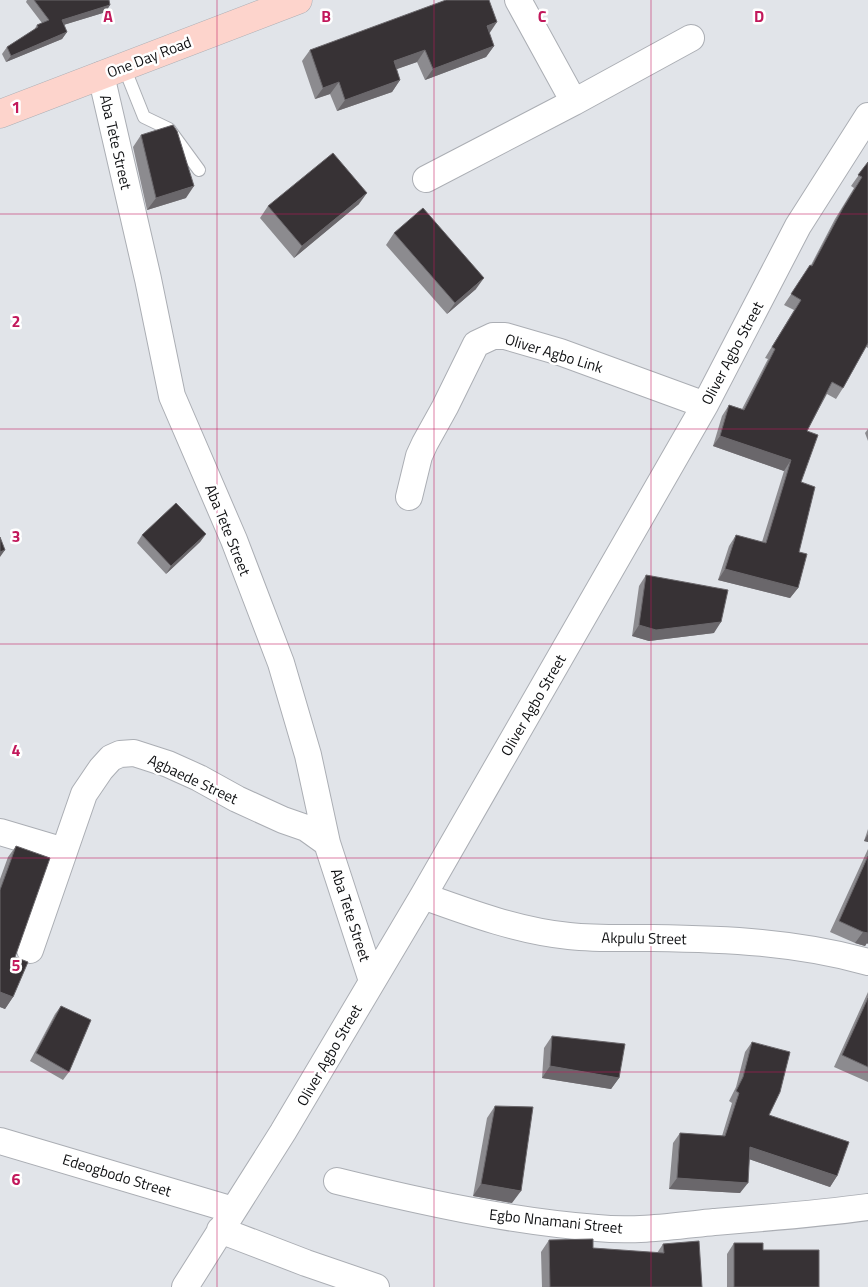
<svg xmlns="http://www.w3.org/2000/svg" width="868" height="1287" font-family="'Titillium Web',sans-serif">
<rect width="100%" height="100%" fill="#e1e4e9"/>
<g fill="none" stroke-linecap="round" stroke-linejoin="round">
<defs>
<path id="service" d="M124,67L144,117L169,129L199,170"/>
<path id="minor" d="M518,0L574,102L691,38
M101,75L148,279L172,396L234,540L281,663L308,755L327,843L372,981
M426,179L574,102
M409,497L419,456L425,443L445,407L476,344L493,336H505L560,352L705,405
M0,832L64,851
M423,896C470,913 519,931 569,936C597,939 625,938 653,938C725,939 798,942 868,962
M30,950L84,794L101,769L111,758L120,754L134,753L168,764L199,778L237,799L283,820L306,828L327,843
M0,1141L233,1210
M337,1181C422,1202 509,1221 597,1228C636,1232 675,1226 714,1222C765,1218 817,1214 868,1207
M220,1230L306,1263L376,1287
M185,1287L283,1132L423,896L705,405L798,226L868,116"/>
<path id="secondary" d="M0,114L298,0"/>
</defs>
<use href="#service" stroke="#abaeb4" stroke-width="14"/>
<use href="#minor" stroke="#abaeb4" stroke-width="28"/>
<use href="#secondary" stroke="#abaeb4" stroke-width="29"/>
<use href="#service" stroke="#fff" stroke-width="12"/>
<use href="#minor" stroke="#fff" stroke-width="26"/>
<use href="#secondary" stroke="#fdd4cc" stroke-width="28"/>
</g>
<path fill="#8c8b8f" d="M27,0H109L106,12L63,25L67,32L62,39L6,62L2,54L7,47L34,30L37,25L42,23L26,2Z
M489,33L494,46L486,57L425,80L417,62L396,69L400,80L392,92L337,111L330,94L315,99L302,61L310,50Z
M141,135L186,198L147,210L133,147Z
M868,162V348L866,347L843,388L836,399L827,394L807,431L801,482L798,588L790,598L718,580L729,546L736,535L762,542L784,471L713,446L722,416L729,405L742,409L768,359L765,358L794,310L784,305L803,276L811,265L835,219L854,188L851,186Z
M359,204L294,258L260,218L268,206Z
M394,233L476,289L447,314L386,245Z
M868,429V441L865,433Z
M206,534L200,542L166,574L137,543L142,535Z
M646,575L714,633L649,641L632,636L639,586Z
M868,829V842L864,841Z
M16,846L15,957L13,997L5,1009L0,1007V879L8,857Z
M868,849V944L867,943L865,946L855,943L830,932Z
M868,992V1082L834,1067Z
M61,1006L69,1072L63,1080L30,1061L55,1014Z
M552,1036L619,1078L611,1089L542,1078L544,1048Z
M752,1042L769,1115L837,1176L830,1187L749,1159L740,1193L669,1189L673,1143L680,1133L722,1136L732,1103L729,1101L736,1087L745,1052Z
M495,1106L512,1203L473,1196L487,1118Z
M549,1240L593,1248L657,1253L663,1244L702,1287H542L541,1252Z
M734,1243L763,1250L819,1287H727V1254Z"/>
<path fill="#6a676b" d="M110,5L106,12L57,27L62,20Z
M497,22L489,34L487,26Z
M67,32L62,39L6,62L11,56Z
M494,46L486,57L425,80L433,69Z
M425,50L417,62L386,73L394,61Z
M400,80L392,92L337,111L345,100Z
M339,82L330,94L315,99L323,88Z
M194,186L186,198L147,210L156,198Z
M367,193L359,204L294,258L302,246Z
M484,278L476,289L447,314L455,303Z
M720,436L791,460L784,471L713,446Z
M206,534L200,542L166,574L171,566Z
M5,550L0,557V552Z
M725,569L798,588L790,598L718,580Z
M721,622L714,633L649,641L632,636L639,625Z
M868,834V842L864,841Z
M863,932L868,933V944L867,943L865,946L855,943Z
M0,992L13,997L5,1009L0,1007Z
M550,1066L619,1078L611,1089L542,1078Z
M750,1147L837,1176L830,1187L743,1157Z
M677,1178L748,1183L740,1193L669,1189Z
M481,1184L521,1191L512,1203L473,1196Z"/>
<path fill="#373235" stroke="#6a676b" d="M34,0H109L110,5L62,20L67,32L11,56L7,47L38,27L37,25L49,20Z
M446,0H489L497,22L487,26L494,46L433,69L425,50L394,61L400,80L345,100L339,82L323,88L310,50Z
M173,125L177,131L194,186L156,198L141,135Z
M333,153L367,193L302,246L268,206Z
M868,162V343L843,388L832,382L807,431L818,435L801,482L815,487L799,552L807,554L798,588L725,569L736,535L766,543L791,460L720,436L729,405L744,410L775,349L772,347L801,300L791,294L810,265L812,266L843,208L862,177L858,175Z
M423,208L484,278L455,303L394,233Z
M176,503L206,534L171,566L142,535Z
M0,537L5,550L0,552Z
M646,575L728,590L721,622L656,630L639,625Z
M16,846L50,858L15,957L28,962L13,997L0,992V890Z
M868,856V933L863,932L839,921Z
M868,998V1067L842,1055Z
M61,1006L91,1020L69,1072L36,1053Z
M552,1036L625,1044L619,1078L550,1066Z
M752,1042L790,1052L780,1092L769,1115L849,1142L837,1176L750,1147L748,1183L677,1178L680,1133L725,1136L739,1093L736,1091L743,1077Z
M495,1106L533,1107L521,1191L481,1184Z
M593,1239V1248L664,1253L663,1244L699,1241L702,1287H550L549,1240Z
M734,1243H763V1250H819V1287H734Z"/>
<path fill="none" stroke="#c2185b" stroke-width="1" stroke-opacity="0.55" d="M217,0V1287M434,0V1287M651,0V1287M0,214H868M0,429H868M0,644H868M0,858H868M0,1072H868"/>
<g text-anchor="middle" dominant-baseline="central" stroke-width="5" stroke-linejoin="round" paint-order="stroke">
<g font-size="15" fill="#0f1012" stroke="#fff">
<text transform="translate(149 57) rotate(-21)">One Day Road</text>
<text transform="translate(116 142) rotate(77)">Aba Tete Street</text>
<text transform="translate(554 353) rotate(17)">Oliver Agbo Link</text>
<text transform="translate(732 353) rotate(-62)">Oliver Agbo Street</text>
<text transform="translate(228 530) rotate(68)">Aba Tete Street</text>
<text transform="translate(533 705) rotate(-60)">Oliver Agbo Street</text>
<text transform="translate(193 779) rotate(25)">Agbaede Street</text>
<text transform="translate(351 915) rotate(72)">Aba Tete Street</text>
<text transform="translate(644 938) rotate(1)">Akpulu Street</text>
<text transform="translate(329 1055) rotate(-60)">Oliver Agbo Street</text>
<text transform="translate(117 1175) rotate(17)">Edeogbodo Street</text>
<text transform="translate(556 1221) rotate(6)">Egbo Nnamani Street</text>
</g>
</g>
<g font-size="16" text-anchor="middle" font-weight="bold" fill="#c2185b" stroke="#fff" stroke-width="5" stroke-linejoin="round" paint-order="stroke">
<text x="108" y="22">A</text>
<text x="326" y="22">B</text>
<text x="542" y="22">C</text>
<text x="759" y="22">D</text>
<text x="16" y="113">1</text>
<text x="16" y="327">2</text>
<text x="16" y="542">3</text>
<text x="16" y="756">4</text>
<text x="16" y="971">5</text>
<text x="16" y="1185">6</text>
</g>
</svg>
